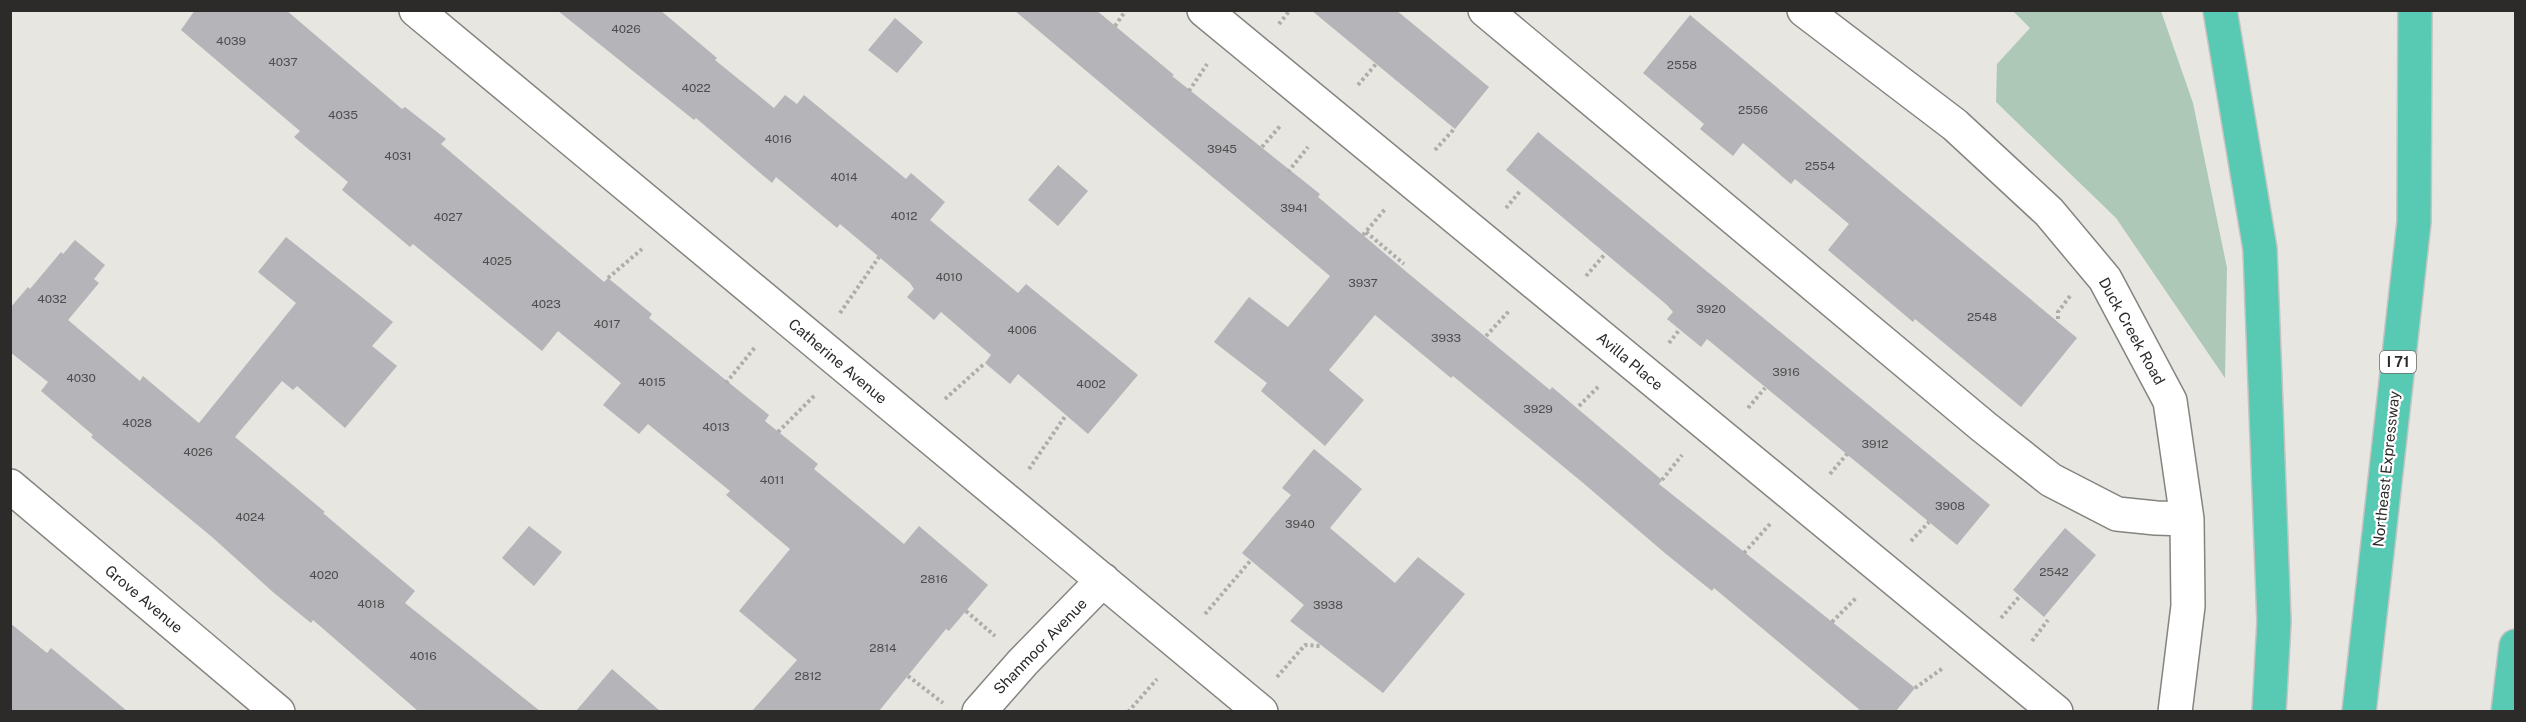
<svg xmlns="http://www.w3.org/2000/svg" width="2526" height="722" font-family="'Public Sans',sans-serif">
<rect width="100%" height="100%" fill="#e7e6e1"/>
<path fill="#adc8b7" d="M2013,11H2161L2193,103L2227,268L2225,378L2116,218L1996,102L1997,64L2030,28Z"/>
<path fill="#b4b4b9" d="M195,10H286L402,109L405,107L446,139L441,144L604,282L608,278L652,314L649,318L769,415L765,421L818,464L814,469L904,544L919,526L988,585L949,631L946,629L879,711H752L797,660L739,611L790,549L726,495L730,491L648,424L639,434L603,405L621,383L558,331L542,351L413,244L410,247L342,190L348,182L294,137L300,131L181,30Z
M557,10H660L717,58L715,60L774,108L785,95L797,104L804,95L906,179L911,173L945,202L930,220L1018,293L1026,284L1138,375L1088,434L1018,374L1010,384L985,363L991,355L941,312L934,320L907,297L914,289L910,283L840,224L837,228L776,177L772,183L696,118L694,120Z
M1014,10H1096L1174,75L1172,76L1320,194L1318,197L1409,274L1550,390L1552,387L1662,480L1659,484L1915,688L1896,711H1861L1714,588L1712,591L1666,554L1582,482L1453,376L1451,378L1375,315L1329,370L1364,400L1325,446L1261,391L1267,383L1214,342L1249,297L1288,327L1330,276Z
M1311,10H1396L1489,87L1455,129Z
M1690,15L2077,338L2021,407L1915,319L1913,322L1828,250L1849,224L1795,179L1791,184L1743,143L1733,156L1700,129L1704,124L1643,73Z
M895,18L923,42L897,73L868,50Z
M1538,132L1990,505L1957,545L1707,339L1701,347L1667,319L1673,312L1667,305L1506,170Z
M1058,165L1088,191L1058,226L1028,200Z
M286,237L393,322L372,346L397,366L345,428L297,386L293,390L282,381L235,437L325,512L323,513L415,591L405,603L540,711H418L313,620L311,623L274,593L212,537L91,437L93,435L41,391L48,382L10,352V308L28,287L30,289L61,252L63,254L75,240L105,265L94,279L99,283L68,320L140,381L143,376L199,423L296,303L258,272Z
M1314,449L1362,489L1330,528L1395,583L1418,557L1465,594L1383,693L1290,621L1304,605L1242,553L1291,495L1282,488Z
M529,526L562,552L534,586L502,558Z
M2065,528L2096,555L2044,617L2013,590Z
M10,623L47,653L51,648L127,711H10Z
M612,669L660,711H576Z"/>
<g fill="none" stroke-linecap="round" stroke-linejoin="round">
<defs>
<path id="minor" d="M416,10L1261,712
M1204,10L2056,712
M1485,10L1984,427L2051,480L2117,514L2156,518L2187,519
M1804,10L1955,125L2049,212L2105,279L2170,401L2187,519L2188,606L2175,712
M10,486L278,712
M979,712L1023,662L1103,580"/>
<path id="highway" d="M2220,10L2260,249L2274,622L2269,712
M2359,712L2414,222L2415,10
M2508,712L2516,646"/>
</defs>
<use href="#minor" stroke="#858480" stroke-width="36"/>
<use href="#highway" stroke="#c4c4c3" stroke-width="36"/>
<path stroke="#aeadaa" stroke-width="4" stroke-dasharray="3 3" stroke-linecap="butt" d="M1279,24L1290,10
M1115,26L1126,10
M1358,85L1376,64
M1189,91L1207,64
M1262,147L1281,125
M1435,150L1455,128
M1288,172L1308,147
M1506,208L1521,190
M1366,232L1404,264
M1363,235L1386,208
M1586,276L1605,254
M608,278L642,249
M840,313L879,257
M2058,319V312L2070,296
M1486,336L1510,310
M1669,343L1680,329
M726,383L756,346
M945,399L985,363
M1579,406L1599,386
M1748,408L1765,388
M778,432L815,395
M1029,469L1066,415
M1830,474L1847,454
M1662,480L1682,455
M1911,541L1929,522
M1744,553L1770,524
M966,611L995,636
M1205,614L1251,560
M2001,618L2020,596
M1832,622L1856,598
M2032,641L2048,620
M908,676L943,703
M1277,677L1305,645L1321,646
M1915,688L1943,668
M1128,712L1157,679"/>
<use href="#minor" stroke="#fff" stroke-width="33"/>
<use href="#highway" stroke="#58c9b2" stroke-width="33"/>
</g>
<g text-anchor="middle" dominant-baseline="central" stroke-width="4.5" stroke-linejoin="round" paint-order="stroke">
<g font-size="12" fill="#4e4d4e">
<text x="626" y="29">4026</text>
<text x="231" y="41">4039</text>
<text x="283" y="62">4037</text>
<text x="1682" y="65">2558</text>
<text x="696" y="88">4022</text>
<text x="1753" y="110">2556</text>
<text x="343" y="115">4035</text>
<text x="778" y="139">4016</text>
<text x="1222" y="149">3945</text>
<text x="398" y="156">4031</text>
<text x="1820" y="166">2554</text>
<text x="844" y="177">4014</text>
<text x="1294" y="208">3941</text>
<text x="904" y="216">4012</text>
<text x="448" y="217">4027</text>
<text x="497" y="261">4025</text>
<text x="949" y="277">4010</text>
<text x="1363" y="283">3937</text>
<text x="52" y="299">4032</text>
<text x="546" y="304">4023</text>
<text x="1711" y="309">3920</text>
<text x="1982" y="317">2548</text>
<text x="607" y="324">4017</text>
<text x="1022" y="330">4006</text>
<text x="1446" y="338">3933</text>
<text x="1786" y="372">3916</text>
<text x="81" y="378">4030</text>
<text x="652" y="382">4015</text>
<text x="1091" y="384">4002</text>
<text x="1538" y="409">3929</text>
<text x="137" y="423">4028</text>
<text x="716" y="427">4013</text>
<text x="1875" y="444">3912</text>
<text x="198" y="452">4026</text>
<text x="772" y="480">4011</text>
<text x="1950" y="506">3908</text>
<text x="250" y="517">4024</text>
<text x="1300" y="524">3940</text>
<text x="2054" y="572">2542</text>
<text x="324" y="575">4020</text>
<text x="934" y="579">2816</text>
<text x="371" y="604">4018</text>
<text x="1328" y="605">3938</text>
<text x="883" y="648">2814</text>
<text x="423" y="656">4016</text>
<text x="808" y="676">2812</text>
</g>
<rect fill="#fff" stroke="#6b6b6a" stroke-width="1.5" x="2380" y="351" width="36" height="22" rx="4.5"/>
<g font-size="14" font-weight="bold" fill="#2c2b2a">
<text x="2398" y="362">I 71</text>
</g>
<g font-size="15" fill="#2c2b2a" stroke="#fff">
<text transform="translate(2132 331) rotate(61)">Duck Creek Road</text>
<text transform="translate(838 361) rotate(40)">Catherine Avenue</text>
<text transform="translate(1630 361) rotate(40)">Avilla Place</text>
<text transform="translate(2386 469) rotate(-84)">Northeast Expressway</text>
<text transform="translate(144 599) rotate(40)">Grove Avenue</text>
<text transform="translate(1040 646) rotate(-46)">Shanmoor Avenue</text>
</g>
</g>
<rect width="2526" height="722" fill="none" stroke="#2c2b2a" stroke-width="24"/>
</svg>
